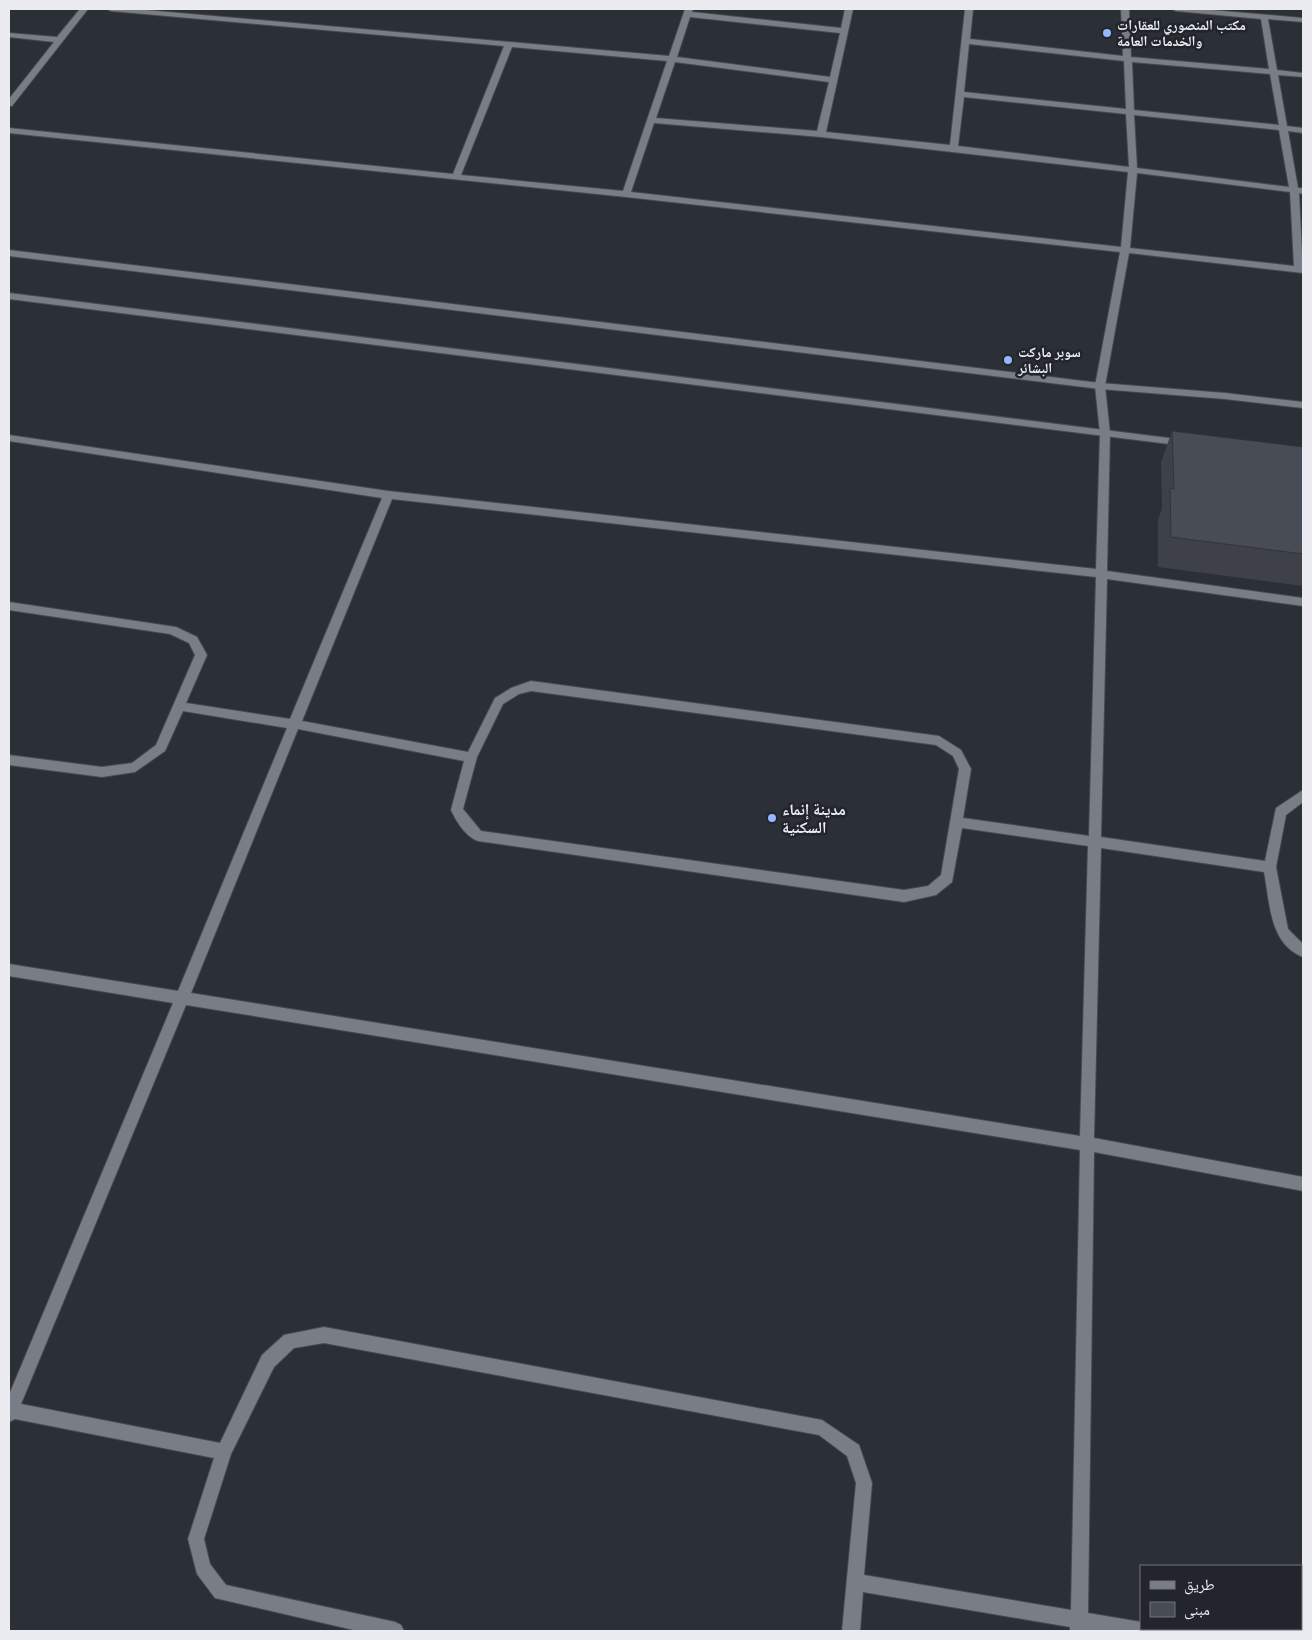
<svg xmlns="http://www.w3.org/2000/svg" width="1312" height="1640" font-family="Cabin,'Noto Naskh Arabic',sans-serif">
<rect width="100%" height="100%" fill="#2b2f36"/>
<g fill="none" stroke-linecap="round" stroke-linejoin="round">
<defs>
<path id="minor" d="M80,9H88L12,106H9V99L54,42L9,37V33L57,37Z
M107,9H134L669,56L685,9H693L692,12L841,28L845,9H853L826,132L950,145L965,9H973L970,39L1123,56L1121,9H1129L1131,57L1269,69L1261,19L1176,11L1172,9H1200L1303,18V22L1268,19L1277,70L1303,73V77L1278,75L1287,126L1303,128V133L1288,131L1298,188H1303V194L1299,193L1303,273L1129,253L1105,386L1110,433L1107,571L1303,598V606L1107,579L1101,837L1265,861L1276,808L1303,790V802L1286,815L1276,867L1288,929L1303,944V957C1269,944 1270,902 1264,872L1101,848L1094,1138L1303,1177V1191L1094,1152L1088,1613L1141,1622V1629H1150L1151,1631H1070V1627L863,1592L860,1631H842L856,1483L847,1456L819,1435L324,1343L294,1348L274,1367L231,1454L204,1539L210,1564L226,1585L395,1622L401,1625L404,1631H358L215,1598L197,1574L188,1539L214,1458L15,1419L9,1422V1395L173,1003L9,976V964L178,991L287,728L183,711L165,751L135,772L102,777L9,765V755L102,767L132,763L156,745L195,655L189,643L170,634L9,610V602L176,627L197,637L207,655L186,703L290,719L382,498L9,441V435L388,491L1096,569L1100,433L1095,386L1120,252L626,197L9,133V128L453,174L504,46L111,11ZM690,17L840,33L830,77L677,57ZM969,44L1124,61L1126,109L964,92ZM512,47L667,61L623,191L461,175ZM675,62L829,82L817,131L656,118ZM1132,62L1270,74L1279,125L1134,110ZM964,97L1126,114L1129,167L958,146ZM1134,115L1279,130L1289,187L1137,168ZM654,123L821,137L1128,172L1121,247L631,192ZM1137,173L1290,192L1294,266L1130,248ZM392,499L1096,577L1089,836L963,818L971,769L961,750L939,736L531,681L511,688L495,698L468,752L302,721ZM531,691L936,745L953,756L959,769L941,875L928,886L904,890L481,831L463,809L477,757L503,704L519,694ZM298,729L464,761L451,810C456,821 466,837 478,841L904,902L936,895L952,882L962,828L1088,846L1080,1136L191,993ZM186,1005L1080,1150L1071,1610L864,1575L872,1483L859,1445L822,1420L324,1327L284,1335L262,1355L220,1443L21,1404Z"/>
<path id="tertiary" d="M9,250L1100,383L1225,393L1303,402V408L1225,399L1100,389L9,256Z
M9,293L1185,440L1190,443L1185,446L9,299Z"/>
</defs>
<use href="#minor" stroke="#474a50" stroke-width="2"/>
<use href="#tertiary" stroke="#474a50" stroke-width="2"/>
<use href="#minor" fill="#797d86" fill-rule="evenodd"/>
<use href="#tertiary" fill="#797d86" fill-rule="evenodd"/>
</g>
<path fill="#3e4148" d="M1172,431L1303,447V586L1158,567V519L1162,509L1161,462Z"/>
<path fill="#484c54" stroke="#32353b" d="M1172,431L1303,447V554L1171,537L1170,488L1174,489Z"/>
<g fill="#96b6fd" stroke="#22252c" stroke-width="2">
<circle cx="1107" cy="33" r="5"/>
<circle cx="1008" cy="360" r="5"/>
<circle cx="772" cy="818" r="5"/>
</g>
<g text-anchor="middle" dominant-baseline="central" stroke-width="5" stroke-linejoin="round" paint-order="stroke">
<g font-size="14" font-weight="bold" fill="#eaecf1" stroke="#22252c" text-anchor="start">
<text x="1117" y="25">مكتب المنصوري للعقارات<tspan x="1117" dy="16">والخدمات العامة</tspan></text>
<text x="1018" y="352">سوبر ماركت<tspan x="1018" dy="16">البشائر</tspan></text>
</g>
<g font-size="16" font-weight="bold" fill="#eaecf1" stroke="#22252c" text-anchor="start">
<text x="782" y="809">مدينة إنماء<tspan x="782" dy="18">السكنية</tspan></text>
</g>
</g>
<rect width="1312" height="1640" fill="none" stroke="#eaecf1" stroke-width="20"/>
<rect x="1140" y="1565" width="162" height="65" fill="#22252c" stroke="#72757b"/>
<rect x="1150" y="1581" width="25" height="8" fill="#797d86" stroke="#72757b"/>
<text x="1184" y="1590" font-size="15" fill="#eaecf1">طريق</text>
<rect x="1150" y="1602" width="25" height="15" fill="#484c54" stroke="#72757b"/>
<text x="1184" y="1615" font-size="15" fill="#eaecf1">مبنى</text>
</svg>
